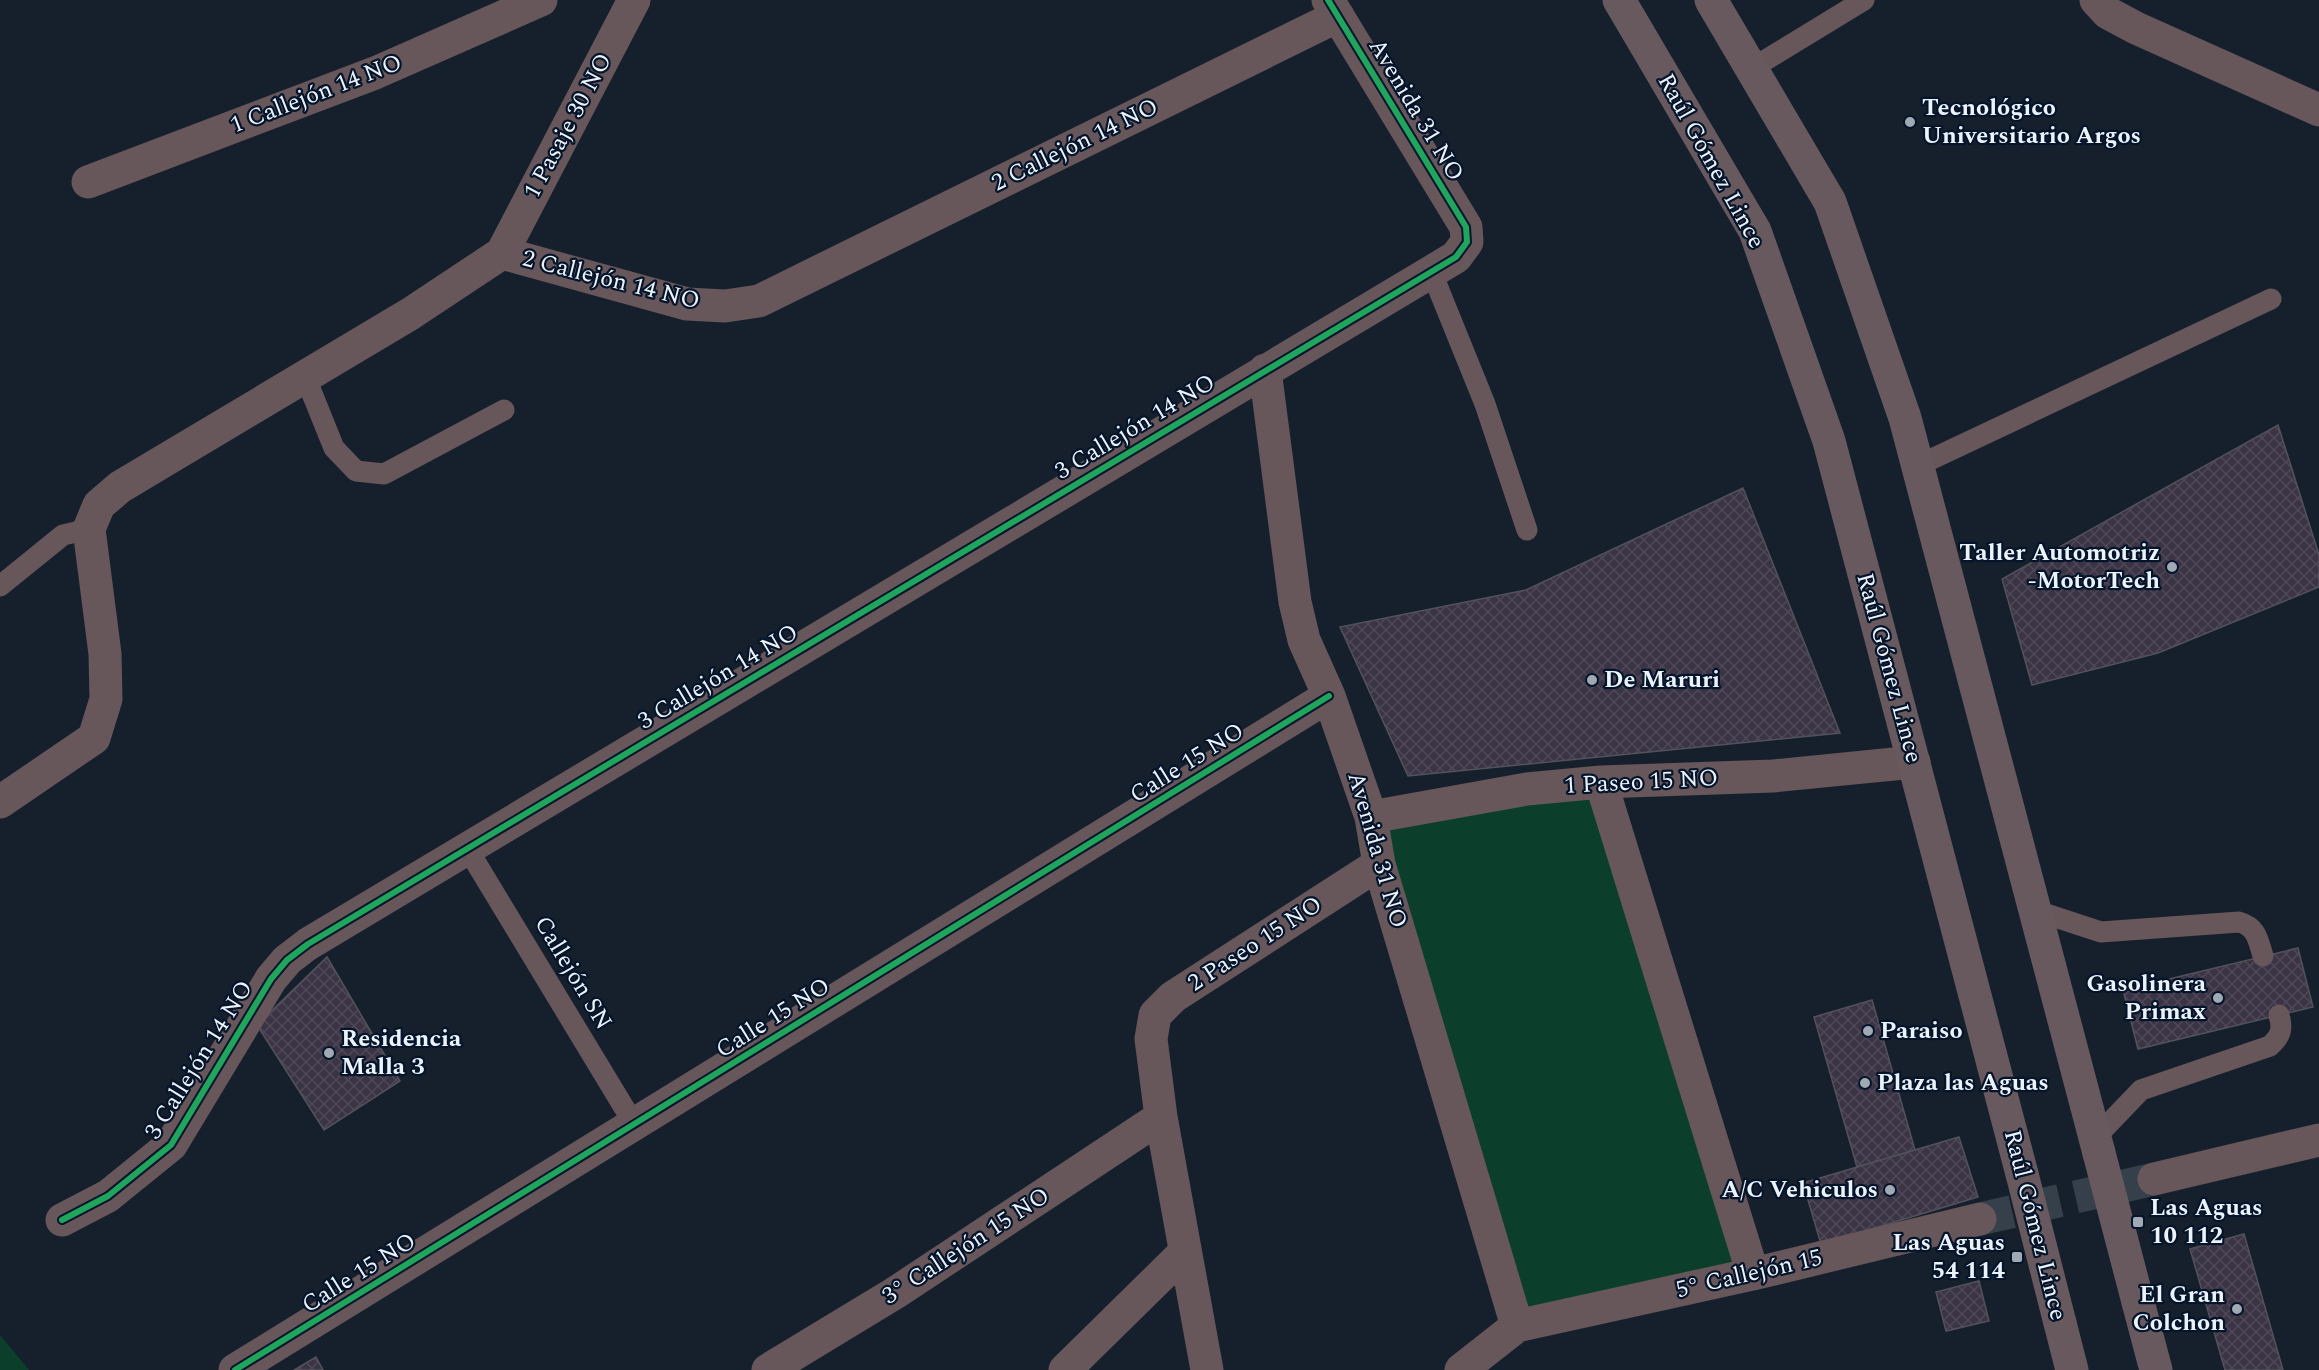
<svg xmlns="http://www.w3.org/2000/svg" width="2319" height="1370" font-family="Spectral,serif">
<defs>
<pattern id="building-cross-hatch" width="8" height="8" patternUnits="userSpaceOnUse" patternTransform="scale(1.5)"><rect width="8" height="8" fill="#3b3445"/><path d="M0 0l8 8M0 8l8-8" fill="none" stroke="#4e4858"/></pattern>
</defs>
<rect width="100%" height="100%" fill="#16202c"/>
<path fill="#0b3f2b" d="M1601,782L1753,1274L1517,1326L1371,817Z
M0,1335L29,1370H0Z"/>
<path fill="url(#building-cross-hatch)" stroke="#52525b" stroke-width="1.5" d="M2278,425L2319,555V587L2158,653L2032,685L2002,579Z
M1743,488L1840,733L1408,776L1340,627L1526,590Z
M2298,948L2313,1007L2138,1049L2123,990Z
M327,957L400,1081L324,1130L257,1025Z
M1872,1000L1915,1150L1857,1167L1814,1017Z
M1959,1137L1978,1197L1821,1244L1803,1183Z
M2244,1234L2283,1370H2225L2190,1249Z
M1979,1281L1989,1321L1946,1331L1936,1292Z
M316,1357L323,1370H294Z"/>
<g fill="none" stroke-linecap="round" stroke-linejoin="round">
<path stroke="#36404b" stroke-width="33" stroke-dasharray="33 16" stroke-linecap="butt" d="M1980,1219L2154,1179"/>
<path stroke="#67565a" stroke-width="21" d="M1751,69L1864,0
M1432,273L1485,404L1527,530
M305,376L334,448L356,471L384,474L504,410
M1917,466L2271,299
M0,586L63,535L89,529
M467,848L634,1124
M2034,910L2101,932L2239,922C2257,927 2258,940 2263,956
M2095,1138L2141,1090L2270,1046C2281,1036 2283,1029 2279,1015"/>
<path stroke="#67565a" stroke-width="33" d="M2096,0L2108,13L2136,28L2319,110
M88,182L375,73L541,0
M502,253L687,304L725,306L759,301L1338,16
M1265,370L1295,602L1304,640L1329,696L1371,817L1379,864L1517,1326
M1601,782L1753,1274
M0,802L94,738L106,699L105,654L89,529L99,505L120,487L410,314L502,253L634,0
M1371,817L1527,789L1601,782L1773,776L1914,762
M2154,1179L2319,1140
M62,1220L108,1196L171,1145L271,979L287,960L308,944L1456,257L1467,242L1466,227L1328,0
M235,1370L1329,696
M768,1370L895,1293L1161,1117
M1065,1370L1184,1253
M1207,1370L1161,1117L1151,1039L1155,1015L1173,997L1379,864
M1461,1370L1517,1326L1753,1274L1980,1219"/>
<path stroke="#68595e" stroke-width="33" d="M1619,0L1755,231L1829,441L2022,1174
M1711,0L1830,202L1905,418L2099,1153
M2138,1302L2156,1370
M2060,1323L2072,1370"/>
<path stroke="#68595e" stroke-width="33" d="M2099,1153L2138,1302
M2022,1174L2060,1323"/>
<defs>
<path id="cycleway" d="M62,1220L108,1196L171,1145L271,979L287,960L308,944L1456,257L1467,242L1466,227L1328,0
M235,1370L1329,696"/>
</defs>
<use href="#cycleway" stroke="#04152b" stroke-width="10"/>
<use href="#cycleway" stroke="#20a55d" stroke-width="6"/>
</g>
<g fill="#a1a9b4" stroke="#04152b" stroke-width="2">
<circle cx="1910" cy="122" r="6"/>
<circle cx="2172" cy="567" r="6"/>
<circle cx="1592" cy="680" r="6"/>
<circle cx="2218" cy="998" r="6"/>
<circle cx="1868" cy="1031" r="6"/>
<circle cx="329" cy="1053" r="6"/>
<circle cx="1865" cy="1083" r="6"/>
<circle cx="1890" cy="1190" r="6"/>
<rect x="2132" y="1216" width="12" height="12" rx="3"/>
<rect x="2011" y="1251" width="12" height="12" rx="3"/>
<circle cx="2237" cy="1309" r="6"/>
</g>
<g text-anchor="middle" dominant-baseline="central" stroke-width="4.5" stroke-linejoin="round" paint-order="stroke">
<g font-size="24" fill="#ecf3fd" stroke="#04152b">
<text transform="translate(316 94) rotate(-21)">1 Callejón 14 NO</text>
<text transform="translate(1416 110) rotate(59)">Avenida 31 NO</text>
<text transform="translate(568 126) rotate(-62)">1 Pasaje 30 NO</text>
<text transform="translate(1075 145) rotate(-26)">2 Callejón 14 NO</text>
<text transform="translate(1711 161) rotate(61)">Raúl Gómez Lince</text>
<text transform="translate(611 280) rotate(14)">2 Callejón 14 NO</text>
<text transform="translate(1135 427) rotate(-31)">3 Callejón 14 NO</text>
<text transform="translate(1889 668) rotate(75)">Raúl Gómez Lince</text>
<text transform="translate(718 677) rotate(-31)">3 Callejón 14 NO</text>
<text transform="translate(1187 763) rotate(-32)">Calle 15 NO</text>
<text transform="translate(1641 782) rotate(-3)">1 Paseo 15 NO</text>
<text transform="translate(1377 850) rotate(74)">Avenida 31 NO</text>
<text transform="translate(1255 944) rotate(-33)">2 Paseo 15 NO</text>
<text transform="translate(573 973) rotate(59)">Callejón SN</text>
<text transform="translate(773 1018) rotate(-32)">Calle 15 NO</text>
<text transform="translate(199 1060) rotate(-58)">3 Callejón 14 NO</text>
<text transform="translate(2035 1225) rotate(76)">Raúl Gómez Lince</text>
<text transform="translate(966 1246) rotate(-33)">3° Callejón 15 NO</text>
<text transform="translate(359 1273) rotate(-32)">Calle 15 NO</text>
<text transform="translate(1749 1274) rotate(-13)">5° Callejón 15</text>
</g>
<g font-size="24" font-weight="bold" fill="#ecf3fd" stroke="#04152b" text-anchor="start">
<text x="1922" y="108">Tecnológico<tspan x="1922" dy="28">Universitario Argos</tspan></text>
<text x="2160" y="553" text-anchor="end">Taller Automotriz<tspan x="2160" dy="28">-MotorTech</tspan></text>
<text x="1604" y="680">De Maruri</text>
<text x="2206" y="984" text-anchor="end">Gasolinera<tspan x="2206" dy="28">Primax</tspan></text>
<text x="1880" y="1031">Paraiso</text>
<text x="341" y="1039">Residencia<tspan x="341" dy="28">Malla 3</tspan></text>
<text x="1877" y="1083">Plaza las Aguas</text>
<text x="1878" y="1190" text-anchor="end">A/C Vehiculos</text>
<text x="2150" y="1208">Las Aguas<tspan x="2150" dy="28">10 112</tspan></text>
<text x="2005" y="1243" text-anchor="end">Las Aguas<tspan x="2005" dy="28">54 114</tspan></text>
<text x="2225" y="1295" text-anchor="end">El Gran<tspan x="2225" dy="28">Colchon</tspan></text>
</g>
</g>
</svg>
